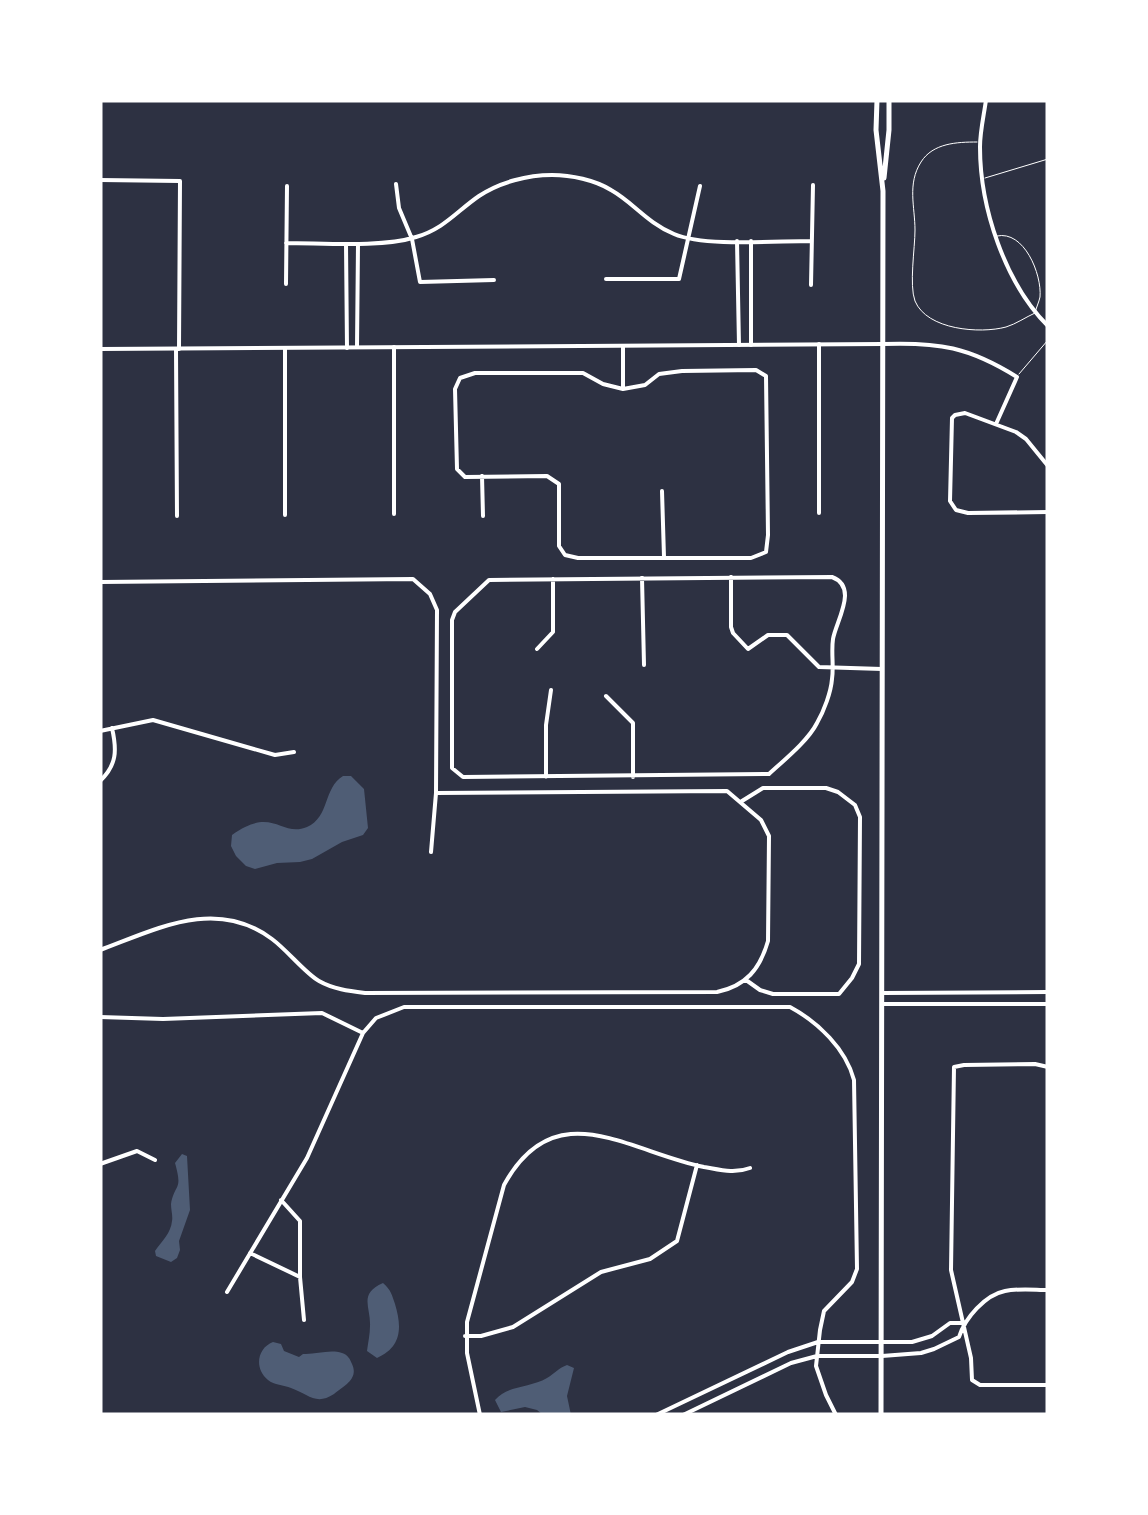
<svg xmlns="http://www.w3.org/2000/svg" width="1148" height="1515" font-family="Karla,sans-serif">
<rect width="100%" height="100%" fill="#2d3142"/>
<path fill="#4f5d75" d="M343,776H351L364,789L368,828L363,835L342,842L312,859L300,862L277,863L255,869L246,866L236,856L231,846L232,835C273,805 281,838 307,827C330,817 323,788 343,776Z
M182,1154L187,1156L190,1210L179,1241L180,1250L177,1258L171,1262L156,1256L155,1251C162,1241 171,1233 172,1221C173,1216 171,1210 171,1204C175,1183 183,1191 175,1163Z
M383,1283C391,1290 392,1295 395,1304C402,1327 402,1347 377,1358L367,1351C368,1343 370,1334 370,1326C371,1307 358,1294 383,1283Z
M273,1342L281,1344L284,1351L299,1357L303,1354C315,1355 329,1349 342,1353C348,1355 350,1359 352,1364C359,1379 344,1386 334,1394C316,1406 308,1394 291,1388C284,1385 274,1385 268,1380C254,1369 257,1348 273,1342Z
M567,1365L574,1368L567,1396L571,1415H543L537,1410L525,1407L501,1412L495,1400C508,1385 530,1388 547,1378C555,1373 559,1368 567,1365Z"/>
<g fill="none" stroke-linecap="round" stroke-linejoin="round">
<path stroke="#fff" stroke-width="1" d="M977,142C957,142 933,143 921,162C907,184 915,207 915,230C915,248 909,285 915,301C927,330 980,334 1006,327C1016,324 1026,317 1035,313C1036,308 1039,302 1040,297C1042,274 1024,230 997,236
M985,178L1048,159
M1019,374L1048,340"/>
<path stroke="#fff" stroke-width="4" d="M986,100C984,115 980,131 980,147C980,208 1005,283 1048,326
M100,180L180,181L179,349
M396,184L399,208L412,239L420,282L494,280
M737,241L739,345
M751,241V345
M286,243C323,243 381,248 416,237C444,229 457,211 479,196C500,182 528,175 552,175C571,175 595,180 611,190C634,203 646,222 674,234C704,247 775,241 811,241
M346,244L347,348
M606,279H679L700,186
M286,284L287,186
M811,285L813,185
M819,344V513
M883,344C939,342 969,347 1017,377L996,424
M623,346V389
M357,347L358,244
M285,348V515
M176,349L177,516
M756,370L766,376L768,535L766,552L751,558H578L565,555L559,546V484L547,476L465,477L457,469L455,389L460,378L475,373H583L603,384L623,389L645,385L659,374L682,371Z
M1048,466L1026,439L1016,432L965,413L955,415L952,418L950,501L956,510L968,513L1048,512
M482,476L483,516
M662,491L664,557
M394,514V347
M731,577V627L733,633L748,649L768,635H787L819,667L882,669
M832,577C859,587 836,621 833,639C831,652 834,666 832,679C831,692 824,711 817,723C808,741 783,761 769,774L463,777L452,768V620L455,612L489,580Z
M642,578L644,665
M100,582L413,579L430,594L437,610L436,793L431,852
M537,649L553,632V579
M606,696L633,723V777
M100,731L153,720L275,755L294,752
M546,777V725L551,690
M100,781C117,765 117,750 112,728
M742,801L763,788H826L838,792L855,805L860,817L859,964L852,978L839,994H773L760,990L746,980
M100,950C157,929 216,897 272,939C287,950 306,974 319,981C333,989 349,991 365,993L717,992C746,986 760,969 768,941L769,836L761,820L727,791L436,793
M100,1017L163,1019L322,1013L363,1033L376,1018L404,1007H790C818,1022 846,1049 854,1080L857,1269L852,1282L824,1311L820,1330L816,1366L826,1395L836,1415
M1048,1067L1035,1064L964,1065L954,1067L951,1270L971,1358L972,1380L980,1385H1048
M100,1164L137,1151L155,1160
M281,1200L300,1221V1277L304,1320
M250,1253L300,1277
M227,1292L307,1158L363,1033
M465,1336H481L513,1327L601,1272L650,1259L677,1241L697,1165
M480,1415L467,1353V1322L504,1185C555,1092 627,1151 704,1167C721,1170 734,1174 750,1168
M656,1415L788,1352L818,1342H912L932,1336L950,1323H963
M683,1415L791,1363L817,1356H882L921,1353L934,1349L959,1337C965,1318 985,1295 1005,1291C1019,1288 1035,1290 1048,1290"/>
<path stroke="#fff" stroke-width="4" d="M100,349L883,344
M883,993L1048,992
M882,1004H1048"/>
<path stroke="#fff" stroke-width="5" d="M877,100L876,130L883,191L881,1415
M884,178L889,130V100"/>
</g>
<rect width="1148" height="1515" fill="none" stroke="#ffffff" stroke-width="205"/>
</svg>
